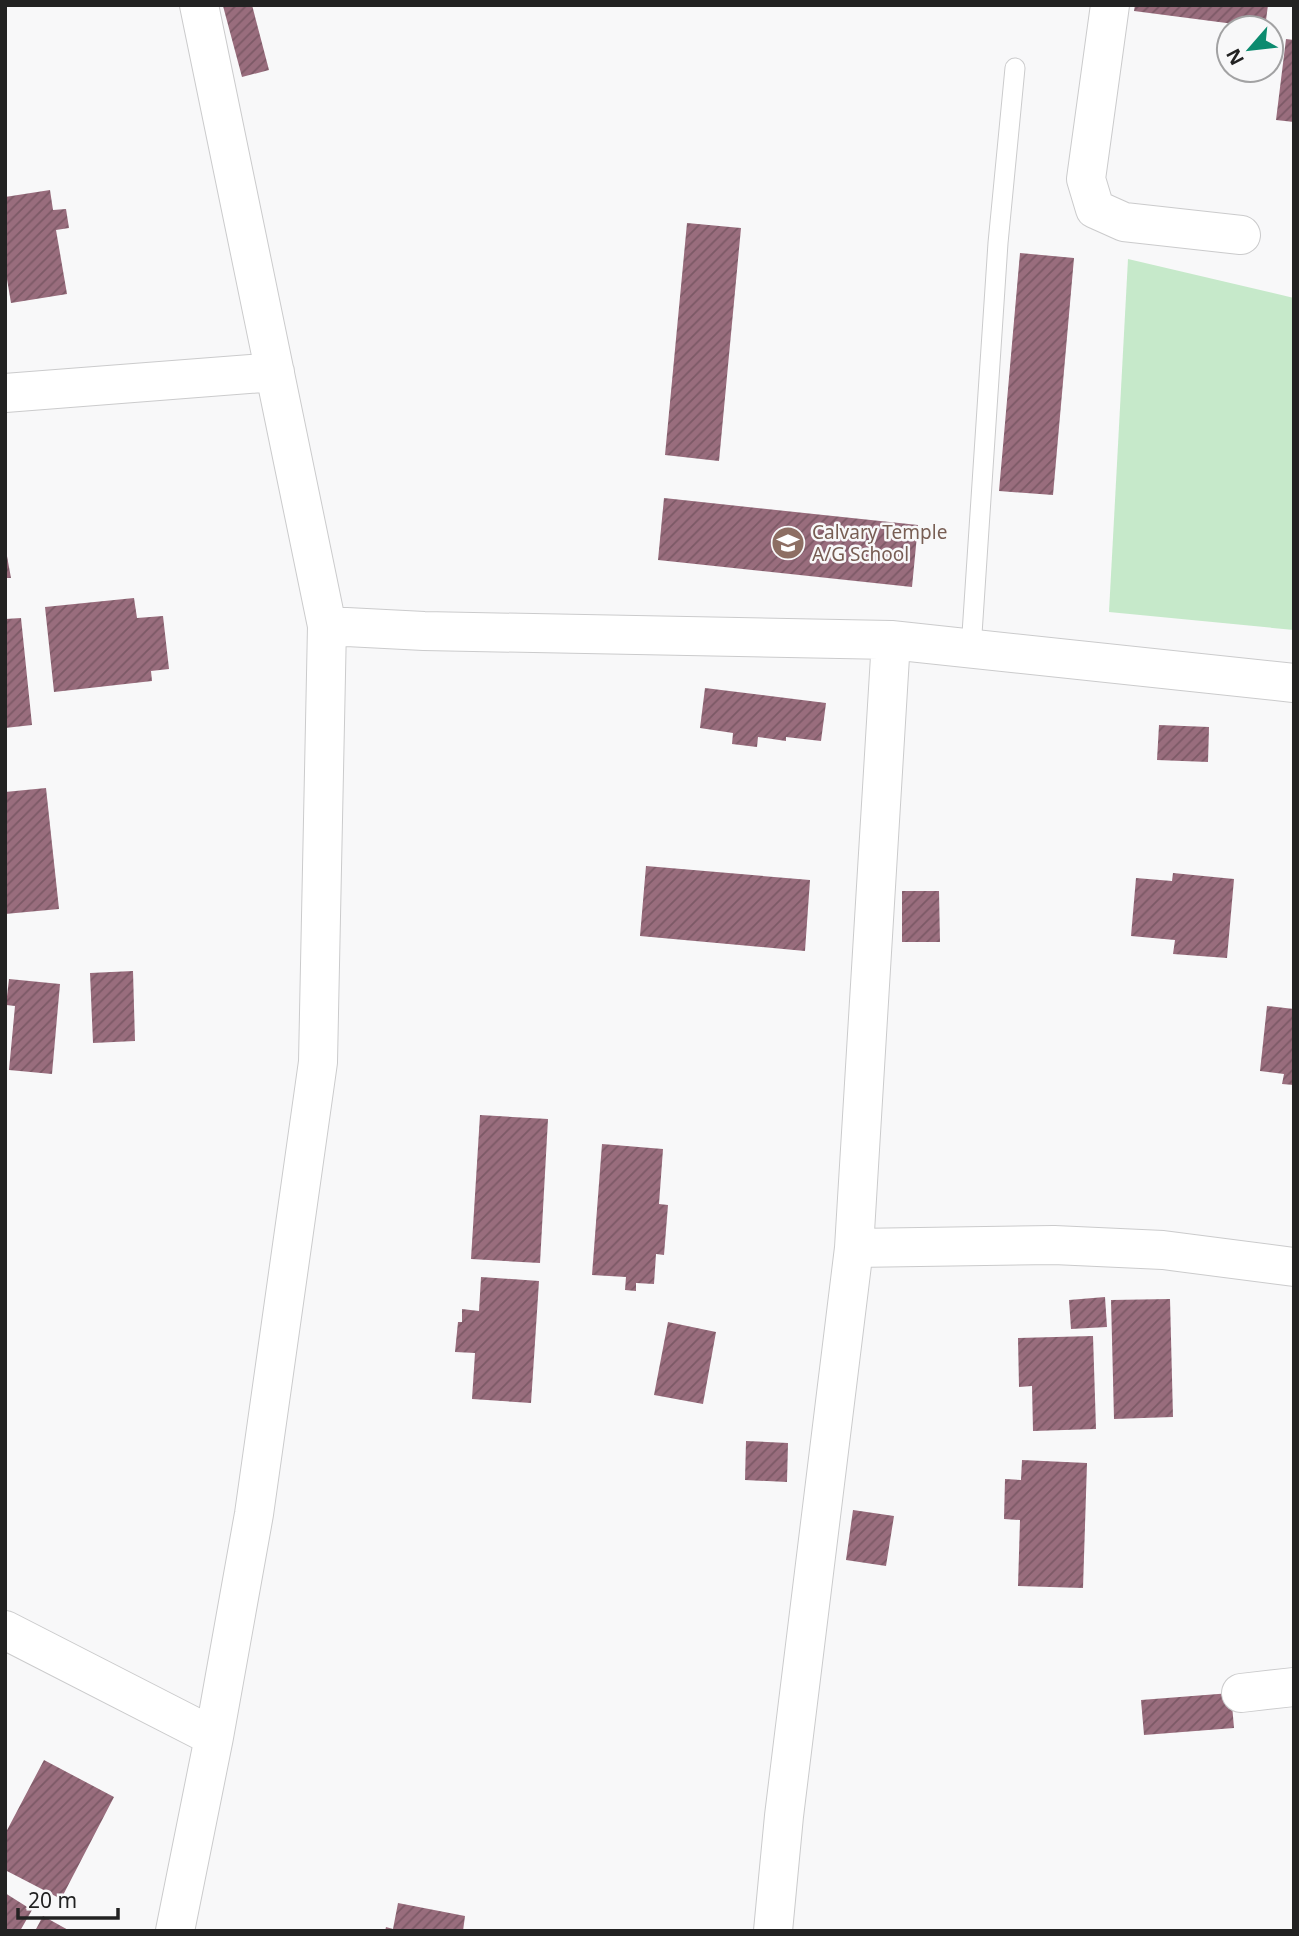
<svg xmlns="http://www.w3.org/2000/svg" width="1299" height="1936" font-family="'Noto Sans',sans-serif">
<defs>
<pattern id="building-hatch" width="6" height="6" patternUnits="userSpaceOnUse" patternTransform="scale(1.75)"><rect width="6" height="6" fill="#996d7d"/><path d="M-1 1l2-2M0 6l6-6M5 7l2-2" fill="none" stroke="#7c5966"/></pattern>
</defs>
<rect width="100%" height="100%" fill="#f8f8f9"/>
<path fill="#c6e9ca" d="M1128,259L1294,298V630L1109,612Z"/>
<path fill="url(#building-hatch)" d="M228,5H252L269,70L242,77L223,6Z
M1135,5H1268L1265,28L1134,11Z
M1286,39L1294,40V122L1276,120Z
M50,190L53,210L66,209L69,228L56,230L67,294L11,303L5,267V197Z
M687,223L741,228L719,461L665,455Z
M1020,253L1074,258L1053,495L999,491Z
M664,498L918,525L912,587L658,560Z
M5,545L11,578H5Z
M134,598L137,618L163,616L169,669L151,671L152,681L54,692L45,607Z
M21,618L32,725L5,728V619Z
M705,688L826,703L821,741L786,737V741L758,737L757,747L732,744L733,733L700,728Z
M1159,725L1209,727L1208,762L1157,760Z
M46,788L59,909L5,914V792Z
M646,866L810,880L805,951L640,936Z
M1173,873L1234,879L1227,958L1173,954L1175,940L1131,936L1136,878L1172,881Z
M902,891H939L940,942H902Z
M133,971L135,1041L93,1043L90,973Z
M9,979L60,984L52,1074L9,1070L15,1006L6,1005Z
M1267,1006L1294,1009V1085L1282,1084L1284,1074L1260,1071Z
M480,1115L548,1119L540,1263L471,1259Z
M602,1144L663,1149L659,1204L668,1205L664,1255L656,1254L654,1284L636,1283V1291L625,1290L626,1277L592,1275Z
M481,1277L539,1281L531,1403L472,1399L475,1353L455,1352L458,1322H462V1309L479,1311Z
M1105,1297L1107,1327L1071,1329L1069,1300Z
M1170,1299L1173,1417L1114,1419L1111,1300Z
M668,1322L716,1332L703,1404L654,1395Z
M1093,1336L1096,1429L1033,1431L1032,1386L1019,1387L1018,1338Z
M746,1441L788,1443L787,1482L745,1480Z
M1022,1460L1087,1463L1083,1588L1018,1586L1020,1520L1004,1519L1005,1479L1021,1480Z
M853,1510L894,1516L886,1566L846,1560Z
M1231,1693L1234,1728L1144,1735L1141,1700Z
M44,1760L114,1797L61,1899L5,1870V1834Z
M5,1893L32,1910L20,1931H5Z
M398,1903L465,1916L463,1931H385L386,1927L393,1929Z
M43,1916L70,1931H35Z"/>
<g fill="none" stroke-linecap="round" stroke-linejoin="round">
<defs>
<path id="service" d="M971,649L998,243L1015,68"/>
<path id="minor" d="M1110,5L1086,179L1095,209L1124,222L1241,235
M5,393L275,372
M327,626L424,631L891,640L1294,683
M854,1248L1054,1245L1163,1250L1294,1267
M5,1630L214,1737
M1241,1693L1294,1687
M175,1931L214,1737L254,1514L318,1062L327,626L199,5
M773,1931L784,1816L854,1248L891,640"/>
</defs>
<use href="#service" stroke="#cbcbcc" stroke-width="21"/>
<use href="#minor" stroke="#cbcbcc" stroke-width="40"/>
<use href="#service" stroke="#fff" stroke-width="19"/>
<use href="#minor" stroke="#fff" stroke-width="38"/>
</g>
<defs>
<symbol id="school-disc" viewBox="-11 -11 22 22"><circle r="9.5" fill="#8d6e63" stroke="#f8f8f9"/><path d="M0-5L7-2L0 1L-7-2ZM-4 1L0 2.5L4 1V4Q0 6-4 4Z" fill="#fff"/></symbol>
</defs>
<g fill-rule="evenodd">
<use href="#school-disc" x="769" y="524" width="38" height="38"/>
</g>
<g text-anchor="middle" dominant-baseline="central" stroke-width="5" stroke-linejoin="round" paint-order="stroke">
<g font-size="19" fill="#785e54" stroke="#f8f8f9" text-anchor="start">
<text x="812" y="532">Calvary Temple<tspan x="812" dy="22">A/G School</tspan></text>
</g>
</g>
<rect width="1299" height="1936" fill="none" stroke="#222222" stroke-width="14"/>
<g transform="translate(1250 49) rotate(242)"><circle r="33" fill="#f8f8f9" stroke="#a2a2a3" stroke-width="2"/>
<path d="M0-5L12 26L0 18L-12 26Z" fill="#0c8b6f"/>
<text y="-10" font-size="19" font-weight="bold" text-anchor="middle" fill="#222222">N</text>
</g>
<path d="M18 1908v10h100v-10" fill="none" stroke="#222222" stroke-width="3.5"/>
<text x="28" y="1908" font-size="21" fill="#222222" stroke="#f8f8f9" stroke-width="5" paint-order="stroke">20 m</text>
</svg>
